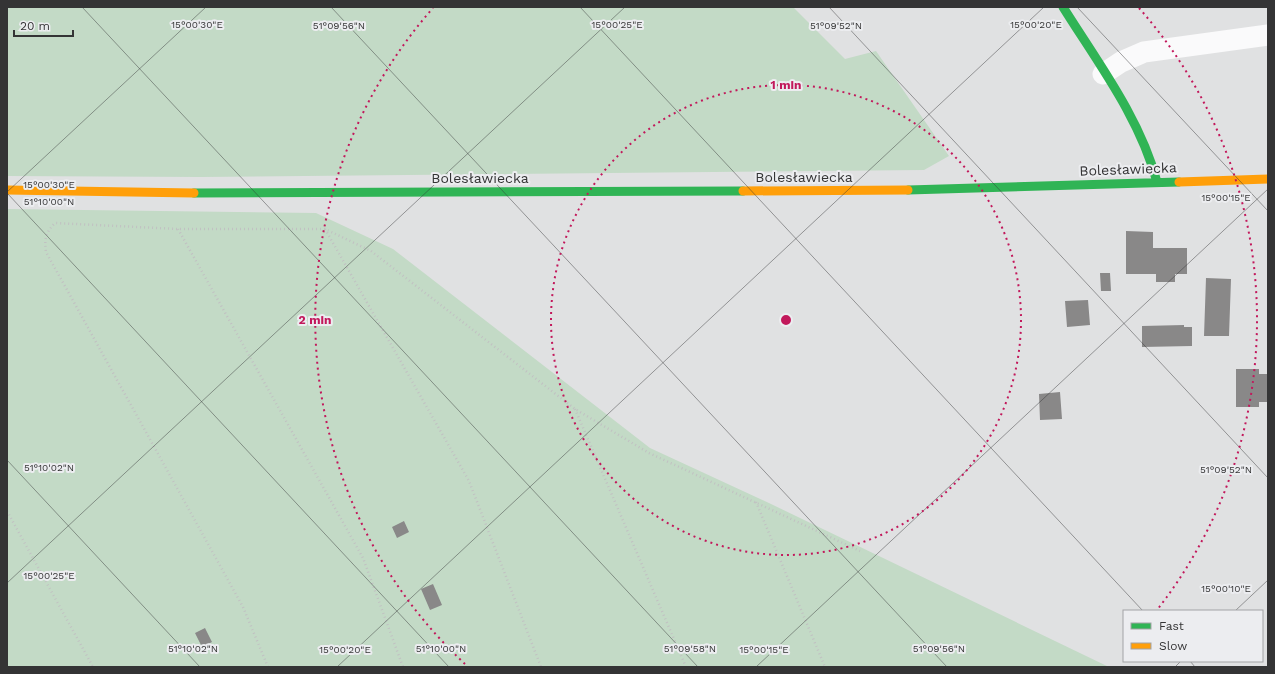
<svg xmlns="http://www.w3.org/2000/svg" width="1275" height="674" font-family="'Work Sans',sans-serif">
<rect width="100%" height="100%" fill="#e0e1e2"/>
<path fill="#c3dac6" d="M7,7H793L845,59L876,51L949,156L924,170L201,177L7,176Z
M7,209L316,213L393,249L650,448L771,504L1109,667H7Z"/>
<path fill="#898888" d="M1126,231L1153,232V248H1187V274H1175V282H1156V274H1126Z
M1100,273H1110L1111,291H1101Z
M1206,278L1231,279L1229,336H1204Z
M1088,300L1090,325L1067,327L1065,301Z
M1184,325V327H1192V346L1142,347V326Z
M1236,369H1259V374H1268V402H1259V407H1236Z
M1060,392L1062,419L1040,420L1039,394Z
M404,521L409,532L397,538L392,527Z
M433,584L442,605L430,610L421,589Z
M205,628L212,642L202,647L195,633Z"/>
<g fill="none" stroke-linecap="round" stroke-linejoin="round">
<path stroke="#c1c1c2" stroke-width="2.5" stroke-dasharray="1 3" stroke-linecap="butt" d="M178,229L363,558L403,667
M325,229L469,481L541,667
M575,409L686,667
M756,502L825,667
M7,511L93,667
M268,667L243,607L46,252C44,239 46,232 55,223L178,229H325L371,251L575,409L649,453L860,551"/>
<path stroke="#fafafb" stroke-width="21" d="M1103,74L1121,62L1144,52L1268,35"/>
<path stroke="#30b455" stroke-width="9" d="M1063,7C1098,63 1140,118 1157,182
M908,190L1179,182
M194,193L743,191"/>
<path stroke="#ff9f0a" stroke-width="9" d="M1179,182L1268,179
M7,190L194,193
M743,191L908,190"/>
</g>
<path fill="none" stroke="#343435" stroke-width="1" stroke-opacity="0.45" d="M82,7L698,667M331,7L947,667M580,7L1143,611M829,7L1268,478M1077,7L1268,211M7,192L206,7M7,193L449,667M7,460L200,667M7,583L625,7M1235,611L1268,580M1190,661L1195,667M337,667L1044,7M756,667L1268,189M1175,667L1181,661"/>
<g fill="none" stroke="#c2185b" stroke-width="2" stroke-dasharray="2 4">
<circle cx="786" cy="320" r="235"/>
<path d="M465 664A471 471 0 0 1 433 8M1139 8A471 471 0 0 1 1157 610"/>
</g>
<g text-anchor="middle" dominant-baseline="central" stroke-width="4" stroke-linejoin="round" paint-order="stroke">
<g font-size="14" fill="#343435" stroke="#ecedf0">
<text transform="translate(1128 169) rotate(-2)">Bolesławiecka</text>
<text x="804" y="177">Bolesławiecka</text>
<text x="480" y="178">Bolesławiecka</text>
</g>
</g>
<g font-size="10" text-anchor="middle" fill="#343435" stroke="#ecedf0" stroke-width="4" stroke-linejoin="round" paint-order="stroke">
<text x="197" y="28">15°00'30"E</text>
<text x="617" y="28">15°00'25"E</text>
<text x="1036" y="28">15°00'20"E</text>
<text x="339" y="29">51°09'56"N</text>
<text x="836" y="29">51°09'52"N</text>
<text x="49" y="188">15°00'30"E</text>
<text x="1226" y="201">15°00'15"E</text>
<text x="49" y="205">51°10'00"N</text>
<text x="49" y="471">51°10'02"N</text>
<text x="1226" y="473">51°09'52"N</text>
<text x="49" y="579">15°00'25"E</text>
<text x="1226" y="592">15°00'10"E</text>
<text x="193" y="652">51°10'02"N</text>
<text x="441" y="652">51°10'00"N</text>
<text x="690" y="652">51°09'58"N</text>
<text x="939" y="652">51°09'56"N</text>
<text x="345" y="653">15°00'20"E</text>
<text x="764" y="653">15°00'15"E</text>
</g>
<circle cx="786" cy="320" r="6" fill="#c2185b" stroke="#ecedf0" stroke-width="2"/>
<g font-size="12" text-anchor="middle" font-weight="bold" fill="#c2185b" stroke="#ecedf0" stroke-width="4" stroke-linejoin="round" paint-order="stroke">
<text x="786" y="89">1 min</text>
<text x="315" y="324">2 min</text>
</g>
<rect width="1275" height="674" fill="none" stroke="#343435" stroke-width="16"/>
<rect x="1123" y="610" width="140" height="52" fill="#ecedf0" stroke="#a2a3a5"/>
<rect x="1131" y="623" width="20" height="6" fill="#30b455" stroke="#a2a3a5"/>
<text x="1159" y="630" font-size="12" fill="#343435">Fast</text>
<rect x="1131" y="643" width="20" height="6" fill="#ff9f0a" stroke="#a2a3a5"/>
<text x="1159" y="650" font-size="12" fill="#343435">Slow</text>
<path d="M14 30v6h59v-6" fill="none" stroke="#343435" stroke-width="2"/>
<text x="20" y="30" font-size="12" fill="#343435" stroke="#ecedf0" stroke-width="3" paint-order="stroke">20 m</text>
</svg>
